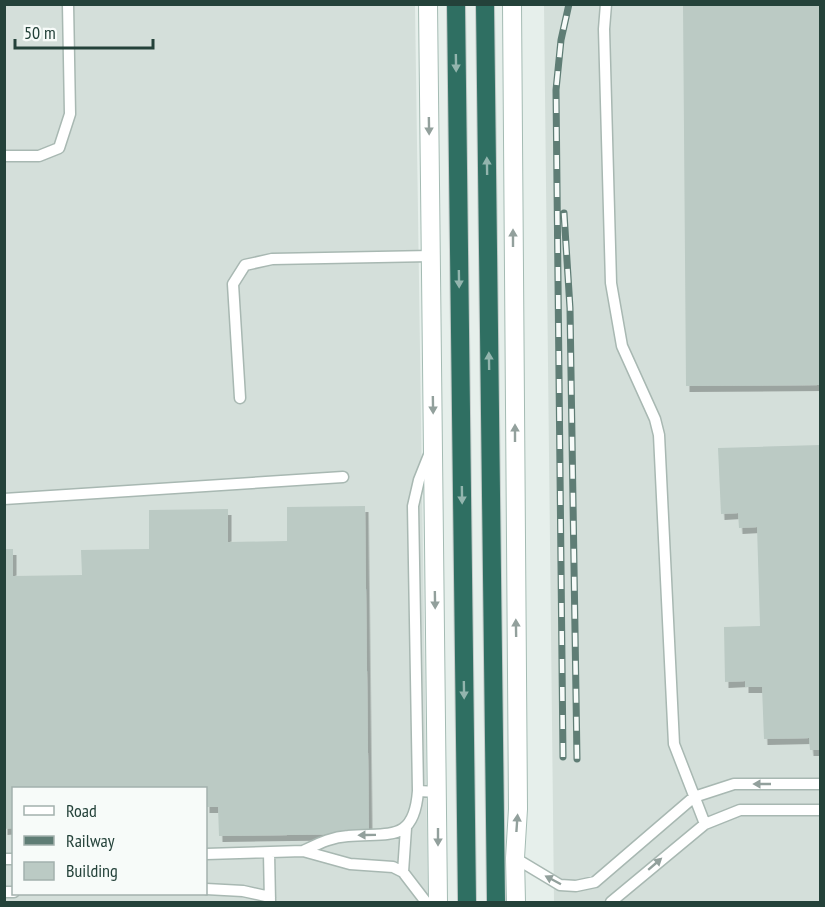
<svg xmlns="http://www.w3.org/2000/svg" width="825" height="907" font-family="'PT Sans Narrow',sans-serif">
<defs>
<filter id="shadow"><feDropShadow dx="3.5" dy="6" stdDeviation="0" flood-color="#0004"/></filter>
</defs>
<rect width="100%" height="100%" fill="#e6efeb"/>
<path fill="#d4dfda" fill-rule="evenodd" d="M5,5H415L428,902H5ZM14,788H206V894H14Z
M544,5H820V902H554Z"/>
<path fill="#bbcac4" filter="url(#shadow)" d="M683,4H820V385L686,386Z
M820,445V750H810L809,738L764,739L762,687H745V681L725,682L724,627L760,626L757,527L739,528L738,513L721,514L718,448Z
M365,506L369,834L219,836L218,807H206V788H14V828L4,829V549H13V576L82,575L81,550L149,549V510L228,509V542L287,541V507Z"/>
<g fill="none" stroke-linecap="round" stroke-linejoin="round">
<defs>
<path id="lane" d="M606,4L604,29L611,283L622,346L655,419L659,435L674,744L705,824
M4,156H39L59,148L70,114L68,4
M240,398L233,284L245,265L272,259L431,256
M429,455L419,480L413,506L418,791L438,792
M4,499L343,477
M303,851C318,844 331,837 348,836C388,832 414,844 418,791
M269,853L270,902
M206,854L303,851L350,864L393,867L403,872L426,902
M515,858L560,885L576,886L595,882L694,797L734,784H820
M4,859H14
M403,872L406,828
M206,889L243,891L270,897
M4,892H14
M611,902L705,824L740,810H820"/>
<path id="secondary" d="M428,4L438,902
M512,4L518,809L515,858L516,902"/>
<path id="highway" d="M456,4L467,902
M485,4L496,902"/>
</defs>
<use href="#lane" stroke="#a8b8b2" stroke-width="13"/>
<use href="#secondary" stroke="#a4bbb3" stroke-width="20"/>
<use href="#highway" stroke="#c2cac8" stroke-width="20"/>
<use href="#lane" stroke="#fff" stroke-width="10"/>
<use href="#secondary" stroke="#fff" stroke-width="18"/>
<use href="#highway" stroke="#2f6f62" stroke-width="18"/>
<defs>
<path id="rail" d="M564,213L570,308L577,759
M563,757L556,90L561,40L569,4"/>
</defs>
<use href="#rail" stroke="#5f7d75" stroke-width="7"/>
<use href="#rail" stroke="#f7fbf9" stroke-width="4.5" stroke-dasharray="14" stroke-linecap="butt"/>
</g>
<defs><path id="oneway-solid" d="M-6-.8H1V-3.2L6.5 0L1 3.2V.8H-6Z" transform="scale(1.5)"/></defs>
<g fill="#93b5ae">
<use href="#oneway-solid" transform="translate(456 63) rotate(89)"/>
<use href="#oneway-solid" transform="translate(487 166) rotate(-91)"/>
<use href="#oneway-solid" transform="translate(459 279) rotate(89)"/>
<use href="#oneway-solid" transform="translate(489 361) rotate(-91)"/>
<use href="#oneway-solid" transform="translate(462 495) rotate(89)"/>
<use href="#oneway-solid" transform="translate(464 690) rotate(89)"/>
</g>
<g fill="#92a09c">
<use href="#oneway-solid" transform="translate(429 126) rotate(89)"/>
<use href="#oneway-solid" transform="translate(513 238) rotate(-90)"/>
<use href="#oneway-solid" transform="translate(433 405) rotate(89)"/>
<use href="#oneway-solid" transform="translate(515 433) rotate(-90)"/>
<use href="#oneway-solid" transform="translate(435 600) rotate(89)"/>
<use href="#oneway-solid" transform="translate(516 628) rotate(-91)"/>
<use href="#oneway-solid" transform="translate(762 784) rotate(180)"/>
<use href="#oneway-solid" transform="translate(517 823) rotate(-86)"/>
<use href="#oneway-solid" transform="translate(367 835) rotate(179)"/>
<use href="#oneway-solid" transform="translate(438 837) rotate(90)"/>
<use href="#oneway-solid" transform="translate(655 864) rotate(-41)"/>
<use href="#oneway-solid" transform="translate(553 880) rotate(-152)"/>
</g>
<rect width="825" height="907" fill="none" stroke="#24423a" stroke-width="12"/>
<rect x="12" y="787" width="195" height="108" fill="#f7fbf9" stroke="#a3b1ad" stroke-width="1.5"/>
<rect x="24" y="806" width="30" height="9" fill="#ffffff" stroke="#a3b1ad" stroke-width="1.5"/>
<text x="66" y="817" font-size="18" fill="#24423a">Road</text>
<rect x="24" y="836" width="30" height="9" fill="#5f7d75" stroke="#a3b1ad" stroke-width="1.5"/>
<text x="66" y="847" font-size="18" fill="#24423a">Railway</text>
<rect x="24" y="862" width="30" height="18" fill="#bbcac4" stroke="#a3b1ad" stroke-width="1.5"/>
<text x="66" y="877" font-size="18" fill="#24423a">Building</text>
<path d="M15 39v9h138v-9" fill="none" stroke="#24423a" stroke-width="3"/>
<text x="24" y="39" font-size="18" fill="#24423a" stroke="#f7fbf9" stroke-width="4.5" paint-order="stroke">50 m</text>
</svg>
